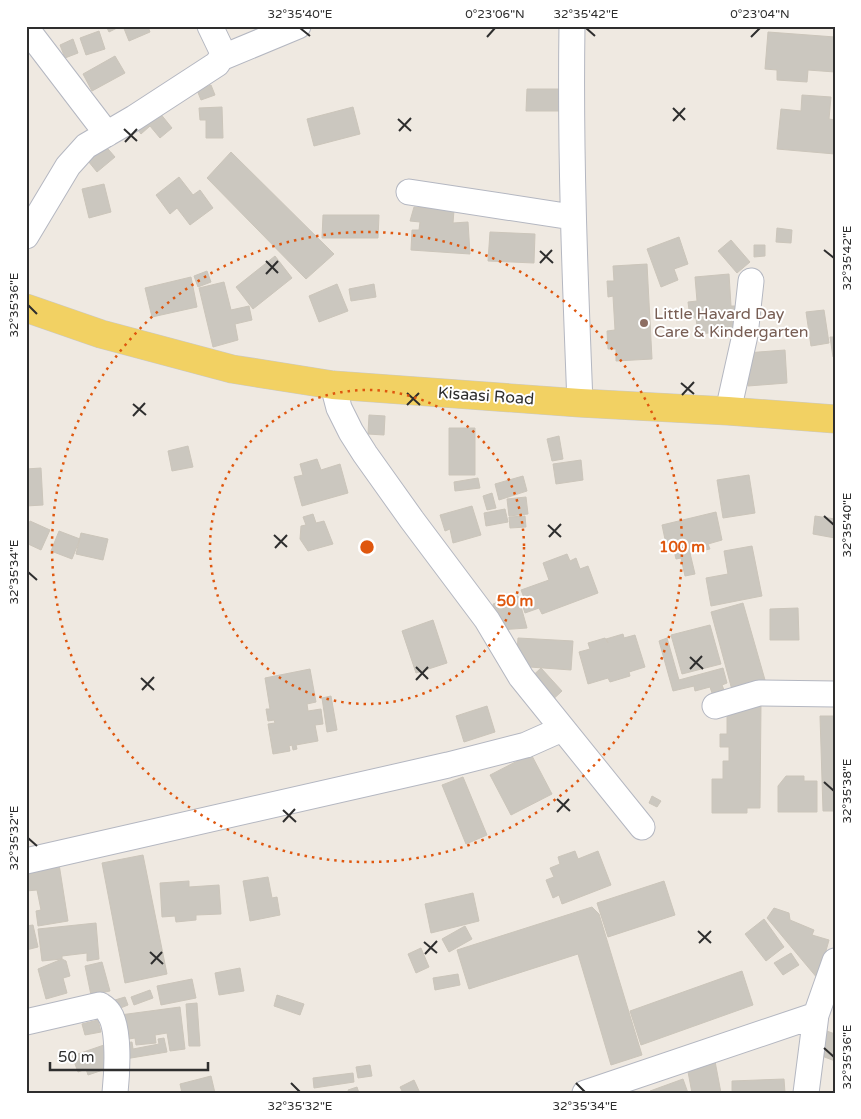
<svg xmlns="http://www.w3.org/2000/svg" width="861" height="1119" font-family="'Varela Round',sans-serif">
<rect width="100%" height="100%" fill="#efe9e1"/>
<path fill="#cbc7bf" stroke="#cbc5ba" d="M106,26H121L109,32Z
M123,26H148L150,32L129,41Z
M99,31L105,49L86,55L80,38Z
M768,32L835,37V72L808,70L807,82L777,80V70L765,69Z
M73,39L78,53L65,58L60,45Z
M115,56L125,73L92,91L83,74Z
M211,85L215,95L201,100L197,90Z
M527,89H561V111H526Z
M802,95L831,97L829,119L835,120V154L777,149L781,109L801,111Z
M155,107L172,128L160,138L150,126L141,134L134,125Z
M222,107L223,138H206V120H200L199,108Z
M353,107L360,134L314,146L307,119Z
M102,142L115,157L97,172L84,156Z
M231,152L334,254L306,279L207,178Z
M179,177L193,195L200,190L213,208L190,225L177,208L170,214L156,195Z
M104,184L111,212L89,218L82,189Z
M414,207L454,210L453,223L468,222L470,254L411,250L412,230H419L420,222L410,221Z
M323,215H379L378,238H322Z
M777,228L792,230L791,243L776,242Z
M490,232L535,234L534,263L488,261Z
M679,237L688,264L674,269L678,280L661,287L647,249Z
M731,240L750,262L737,273L718,251Z
M754,245H765V256L754,257Z
M275,256L292,278L253,309L236,287Z
M647,264L652,359L616,361V349H608L607,331L615,330L613,296L608,297L607,281H614L613,266Z
M207,271L211,282L198,287L194,276Z
M729,274L731,306H739L741,330L698,334L696,318H690L688,302L697,301L695,277Z
M191,277L197,307L152,317L145,288Z
M224,282L231,310L249,306L252,320L235,324L238,340L213,347L199,288Z
M337,284L348,311L319,322L309,296Z
M374,284L376,297L351,301L349,289Z
M824,310L829,343L811,346L806,312Z
M830,337H835V357H833Z
M785,350L787,383L748,386L746,353Z
M369,415L385,416L384,435L368,434Z
M449,428H475V475H449Z
M559,436L563,459L552,461L547,439Z
M188,446L193,467L172,471L168,451Z
M317,459L321,470L340,464L348,493L302,506L294,477L303,475L300,464Z
M581,460L583,480L556,484L553,464Z
M41,468L43,505L26,506V469Z
M749,475L755,513L723,518L717,480Z
M523,476L527,491L499,500L495,484Z
M478,478L480,488L455,491L454,482Z
M492,493L496,508L487,510L483,496Z
M526,497L528,514L509,516L507,499Z
M472,506L481,535L453,543L450,529L445,531L440,515Z
M505,509L508,522L486,526L484,513Z
M716,512L722,540L708,544L710,549L690,553L695,574L685,576L681,558L676,559L672,542L666,544L662,525Z
M313,514L316,523L324,521L333,544L308,551L300,539L301,526L306,525L303,517Z
M525,516L526,527L510,528L509,517Z
M815,516L835,519V538L813,534Z
M30,521L50,530L41,550L26,543V530Z
M59,531L80,539L72,559L51,551Z
M81,533L108,539L103,560L76,554Z
M752,546L762,596L711,606L706,578L728,574L724,551Z
M567,554L570,561L576,558L580,569L588,566L598,593L542,614L539,608L525,613L521,601L525,600L521,590L549,580L543,563Z
M518,596L527,628L499,630L493,604Z
M743,603L765,680L732,690L711,612Z
M798,608L799,640H770V609Z
M433,620L447,663L416,673L402,631Z
M710,625L721,664L682,674L671,635Z
M623,634L624,638L635,635L645,667L629,672L630,676L610,682L608,678L588,684L579,652L590,649L588,643L605,638L608,643L606,639Z
M518,638L573,641L571,670L516,666Z
M667,638L679,680L723,668L727,683L722,685L724,690L712,693L710,687L695,691L694,686L673,691L659,641Z
M541,668L562,691L548,704L527,681Z
M310,669L316,702L307,704L308,711L321,709L323,724L315,725L318,741L296,745L297,749L293,750L292,745L289,746L290,751L273,754L268,724L275,723L274,720L268,721L266,709H270L265,678Z
M331,696L337,730L327,732L322,698Z
M761,704L760,808H747V813H712V779H723V761H729V747H720V734H727V708Z
M487,706L495,732L464,742L456,716Z
M820,716H835V811H823Z
M531,754L552,794L511,815L490,775Z
M786,776H804V781H817V812H778V786Z
M463,777L487,835L466,844L442,785Z
M652,796L661,801L657,807L649,803Z
M575,851L578,859L598,851L611,885L562,904L559,895L553,898L546,880L554,877L550,868L560,864L558,857Z
M143,855L167,974L125,983L102,863Z
M59,864L68,921L38,926L36,911L41,910L37,890L26,891V870Z
M268,877L272,898L277,897L280,915L250,921L243,881Z
M189,881V887L219,885L221,914L196,915V920L176,922L175,916L162,917L160,883Z
M664,881L675,915L608,937L597,903Z
M473,893L479,921L431,933L425,904Z
M592,907L599,914L642,1055L611,1065L578,954L469,989L457,950Z
M774,908L789,913L790,920L814,930L812,935L829,940L818,979L767,918Z
M764,919L784,947L766,961L745,934Z
M96,923L99,959L87,961V953L62,956V959L42,961L38,929Z
M33,925L38,947L26,950V926Z
M465,926L472,939L449,952L442,939Z
M421,948L429,967L416,973L408,954Z
M791,953L799,965L783,975L774,963Z
M62,959L66,961L70,976L63,978L67,993L46,999L38,969Z
M102,962L110,991L91,995L85,966Z
M240,968L244,991L219,995L215,973Z
M742,971L753,1005L641,1045L630,1011Z
M458,974L460,985L435,990L433,978Z
M192,979L196,998L161,1005L157,986Z
M150,990L153,998L134,1005L131,997Z
M277,995L304,1004L300,1015L274,1006Z
M125,997L128,1005L118,1009L115,1000Z
M197,1003L200,1046H189L186,1004Z
M180,1007L185,1049L170,1051L167,1033L155,1035L156,1043L136,1045L135,1038L123,1040L120,1015Z
M98,1020L101,1032L85,1035L82,1024Z
M824,1030L835,1034V1061L814,1053Z
M164,1038L167,1052L125,1059L123,1043L132,1042L133,1049L159,1044L158,1039Z
M104,1045L112,1067L88,1075L86,1069L78,1072L72,1056Z
M714,1056L721,1093H692L686,1061Z
M370,1065L372,1076L358,1078L356,1067Z
M353,1073L354,1082L314,1088L313,1078Z
M211,1076L215,1093H182L180,1084Z
M683,1079L688,1093H650V1091Z
M784,1079L785,1093H732V1081Z
M414,1080L420,1093H403L400,1087Z
M357,1087L359,1093H349L348,1090Z"/>
<g fill="none" stroke-linecap="round" stroke-linejoin="round">
<defs>
<path id="minor" d="M210,26L222,51L221,58
M572,26C570,152 575,277 580,403
M26,28L107,134
M409,192L572,217
M26,236L68,166L86,146L134,118L217,64L221,58L298,26
M333,385L339,408L351,432L365,454L412,520L487,620L521,677L642,827
M728,411L745,335L751,281
M715,706L759,693L835,694
M26,861L448,765L526,745L562,729
M26,1022L100,1005C103,1007 107,1009 109,1013C120,1028 117,1074 115,1093
M585,1093L816,1015
M806,1093L816,1015L835,961"/>
<path id="major" d="M26,308L101,334L232,369L333,385L580,403L728,411L835,419"/>
</defs>
<use href="#minor" stroke="#b4b7c1" stroke-width="27"/>
<use href="#major" stroke="#c9c9c9" stroke-width="29"/>
<use href="#minor" stroke="#fff" stroke-width="25"/>
<use href="#major" stroke="#f2d163" stroke-width="28"/>
</g>
<path fill="none" stroke="#2e2e2e" stroke-width="2" d="M300,28L310,36M586,28L595,36M487,37L495,28M751,37L760,28M673,108L685,120M398,119L411,131M673,121L685,108M124,129L137,141M399,131L411,118M125,142L137,129M824,250L834,258M540,251L553,263M266,261L278,273M540,263L552,250M266,274L278,261M28,305L37,314M681,383L694,394M407,393L420,405M682,395L694,382M133,404L146,415M407,405L419,393M133,416L145,403M824,516L834,525M548,525L561,537M274,535L287,547M549,537L561,524M275,548L287,535M28,572L37,580M690,657L703,669M416,667L428,679M690,669L702,656M141,678L154,690M416,680L428,667M142,690L154,677M824,782L834,791M557,799L570,811M283,810L296,822M557,812L569,799M283,822L295,809M28,838L37,846M698,931L711,943M424,942L437,953M699,943L711,931M150,952L163,964M425,954L437,941M151,964L162,952M824,1048L834,1057M291,1083L300,1092M576,1083L585,1092"/>
<g fill="none" stroke="#df570e" stroke-width="2.5" stroke-dasharray="2.5 5">
<circle cx="367" cy="547" r="157"/>
<circle cx="367" cy="547" r="315"/>
</g>
<circle fill="#8d6e63" stroke="#fff" stroke-width="2" cx="644" cy="323" r="5"/>
<g text-anchor="middle" dominant-baseline="central" stroke-width="4" stroke-linejoin="round" paint-order="stroke">
<g font-size="16" fill="#785e54" stroke="#fff" text-anchor="start">
<text x="654" y="314">Little Havard Day<tspan x="654" dy="18">Care &amp; Kindergarten</tspan></text>
</g>
<g font-size="16" fill="#2e2e2e" stroke="#fff">
<text transform="translate(486 396) rotate(4)">Kisaasi Road</text>
</g>
</g>
<circle cx="367" cy="547" r="8" fill="#df570e" stroke="#fff" stroke-width="2.5"/>
<g font-size="15" text-anchor="middle" font-weight="bold" fill="#df570e" stroke="#fff" stroke-width="4" stroke-linejoin="round" paint-order="stroke">
<text x="682" y="552">100 m</text>
<text x="515" y="606">50 m</text>
</g>
<rect width="861" height="1119" fill="none" stroke="#ffffff" stroke-width="55"/>
<path d="M50 1062v8h158v-8" fill="none" stroke="#2e2e2e" stroke-width="2.5"/>
<text x="58" y="1062" font-size="15" fill="#2e2e2e" stroke="#ffffff" stroke-width="4" paint-order="stroke">50 m</text>
<rect x="28" y="28" width="806" height="1064" fill="none" stroke="#2e2e2e" stroke-width="2"/>
<g font-size="12" text-anchor="middle" fill="#2e2e2e">
<text x="300" y="18">32°35'40"E</text>
<text x="495" y="18">0°23'06"N</text>
<text x="586" y="18">32°35'42"E</text>
<text x="760" y="18">0°23'04"N</text>
<text transform="translate(847 258) rotate(-90)" y="4">32°35'42"E</text>
<text transform="translate(14 305) rotate(-90)" y="4">32°35'36"E</text>
<text transform="translate(847 525) rotate(-90)" y="4">32°35'40"E</text>
<text transform="translate(14 572) rotate(-90)" y="4">32°35'34"E</text>
<text transform="translate(847 791) rotate(-90)" y="4">32°35'38"E</text>
<text transform="translate(14 838) rotate(-90)" y="4">32°35'32"E</text>
<text transform="translate(847 1057) rotate(-90)" y="4">32°35'36"E</text>
<text x="300" y="1110">32°35'32"E</text>
<text x="585" y="1110">32°35'34"E</text>
</g>
</svg>
